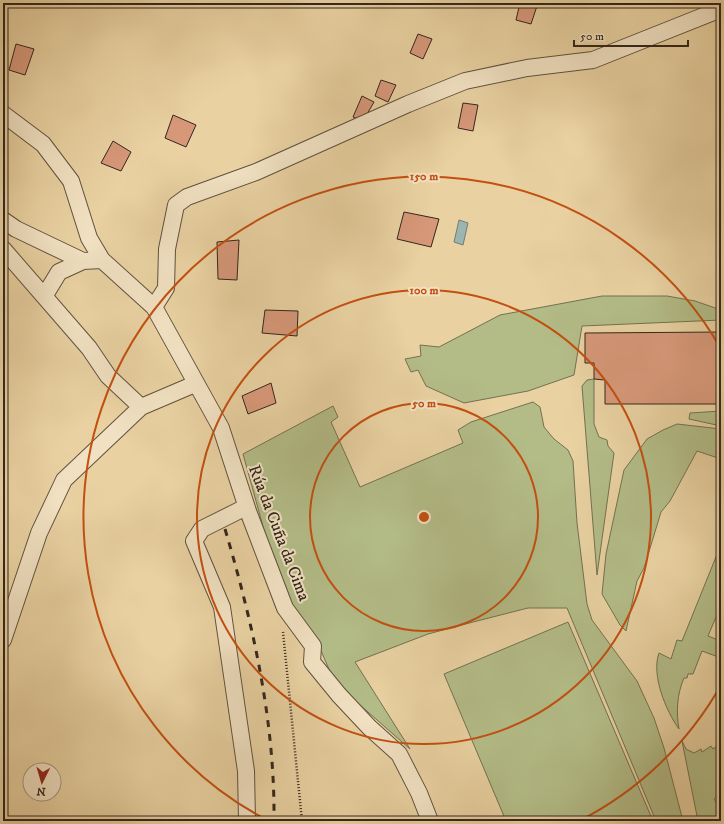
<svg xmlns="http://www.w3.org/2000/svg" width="724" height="824" font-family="'IM FELL DW Pica',serif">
<rect width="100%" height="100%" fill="#e9d1a1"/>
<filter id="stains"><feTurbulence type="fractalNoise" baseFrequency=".005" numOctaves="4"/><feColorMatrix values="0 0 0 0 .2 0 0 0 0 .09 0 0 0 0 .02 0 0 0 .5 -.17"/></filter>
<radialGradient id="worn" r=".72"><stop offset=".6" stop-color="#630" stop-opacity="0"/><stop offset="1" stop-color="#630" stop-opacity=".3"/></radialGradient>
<path fill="#b3bc87" stroke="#737152" d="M602,296H667L695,301L721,310V320L582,326L574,375L528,391L464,403L426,386L418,370L411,372L405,359L421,356L420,345L439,347L500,315Z
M594,379V424L599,437L607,440L608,446L614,453L597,575L582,386L587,380Z
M533,402L540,407L544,427L554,439L568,450L573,461L577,523L587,604L592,620L637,681L654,718L664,748L683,821H656L567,608H528L473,622L428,634L355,662L410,749L335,683L315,637L282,595L243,454L333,406L338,417L331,422L360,487L463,443L458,430L471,422Z
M721,411V426L689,419L690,413Z
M677,424L721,429V459L697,451L670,501L661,512L644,568L637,581L626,631L620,625L602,594L606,554L624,470L647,439L663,430Z
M720,547L721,619L716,617L708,636L721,641V658L702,651L693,674H688L687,678H684C677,694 676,712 679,729C666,711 651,675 659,653L671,659L677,640L682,641Z
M568,622L653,821H506L444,674Z
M682,741L686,749L694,753L701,749L702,752L711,746L713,749L721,743V794L714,799L721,811V821H698Z"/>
<path fill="#9cb5b0" stroke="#727c76" d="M459,220L468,223L463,245L454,242Z"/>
<path fill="#d79879" stroke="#33261e" d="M520,3H538L531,24L516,20Z
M418,34L432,39L423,59L410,53Z
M16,44L34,49L25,75L9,70Z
M381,80L396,85L388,102L375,96Z
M362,96L374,102L363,121L353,117Z
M463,103L478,105L473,131L458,128Z
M173,115L196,125L186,147L165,138Z
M113,141L131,152L121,171L101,163Z
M404,212L439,219L431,247L397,239Z
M239,240L237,280L218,279L217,242Z
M265,310L298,311L297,336L262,333Z
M721,332V404H605V380L594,379V363H585V333Z
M271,383L276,403L248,414L242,396Z"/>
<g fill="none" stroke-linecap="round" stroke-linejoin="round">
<defs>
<path id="minor" d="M3,114L43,144L71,181L89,238L102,260L154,307L221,428L248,511L285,608L313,646L312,662L339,695L369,727L399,754L419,793L430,821
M3,220L16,229L83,261L102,260
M3,249L89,348L108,376L141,407
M45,295L59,272L83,261
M154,307L166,288L167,249L176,205L187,197L256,172L408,104L465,81L527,68L593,60L721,9
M246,507L202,529L194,541L222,607L246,771L247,821
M3,640L39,533L64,480L141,407L195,384"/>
</defs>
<use href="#minor" stroke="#60513f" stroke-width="18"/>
<path stroke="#33261e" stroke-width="2.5" stroke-dasharray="1 2" stroke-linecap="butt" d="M283,632L302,821"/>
<use href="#minor" stroke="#f1e1c2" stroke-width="16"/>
<path stroke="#33261e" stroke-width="3" stroke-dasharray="7 7" stroke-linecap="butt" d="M225,529C253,624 275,721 274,821"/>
</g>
<g fill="none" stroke="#c44f10" stroke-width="2">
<circle cx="424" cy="517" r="114"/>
<circle cx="424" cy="517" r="227"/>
<path d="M721 685A341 341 0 0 1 579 821M269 821A341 341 0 1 1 721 349"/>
</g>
<g text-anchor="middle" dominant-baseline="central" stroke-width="4" stroke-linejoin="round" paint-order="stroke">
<g font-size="17" fill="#33261e" stroke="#f1e1c2">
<text transform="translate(279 533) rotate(69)">Rúa da Cuña da Cima</text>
</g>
</g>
<circle cx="424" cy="517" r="6" fill="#c44f10" stroke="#f1e1c2" stroke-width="2"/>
<g font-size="12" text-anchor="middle" font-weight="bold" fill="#c44f10" stroke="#f1e1c2" stroke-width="4" stroke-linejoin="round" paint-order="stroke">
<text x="424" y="180">150 m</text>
<text x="424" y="294">100 m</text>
<text x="424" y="407">50 m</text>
</g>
<rect width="724" height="824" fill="none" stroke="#e9d1a1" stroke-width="16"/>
<rect x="4" y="4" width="716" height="816" fill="none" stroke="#33261e" stroke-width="2"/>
<rect x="8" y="8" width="708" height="808" fill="none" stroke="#33261e"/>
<g transform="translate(42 782) rotate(185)"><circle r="19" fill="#f1e1c2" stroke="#a59680"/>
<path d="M0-3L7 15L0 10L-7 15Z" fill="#8f2418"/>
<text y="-6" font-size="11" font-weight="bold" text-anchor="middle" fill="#33261e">N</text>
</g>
<path d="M574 40v6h114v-6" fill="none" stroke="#33261e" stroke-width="2"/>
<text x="580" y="40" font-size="12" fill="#33261e" stroke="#f1e1c2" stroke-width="3" paint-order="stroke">50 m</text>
<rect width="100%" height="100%" filter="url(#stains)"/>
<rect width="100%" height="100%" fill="url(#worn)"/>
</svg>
